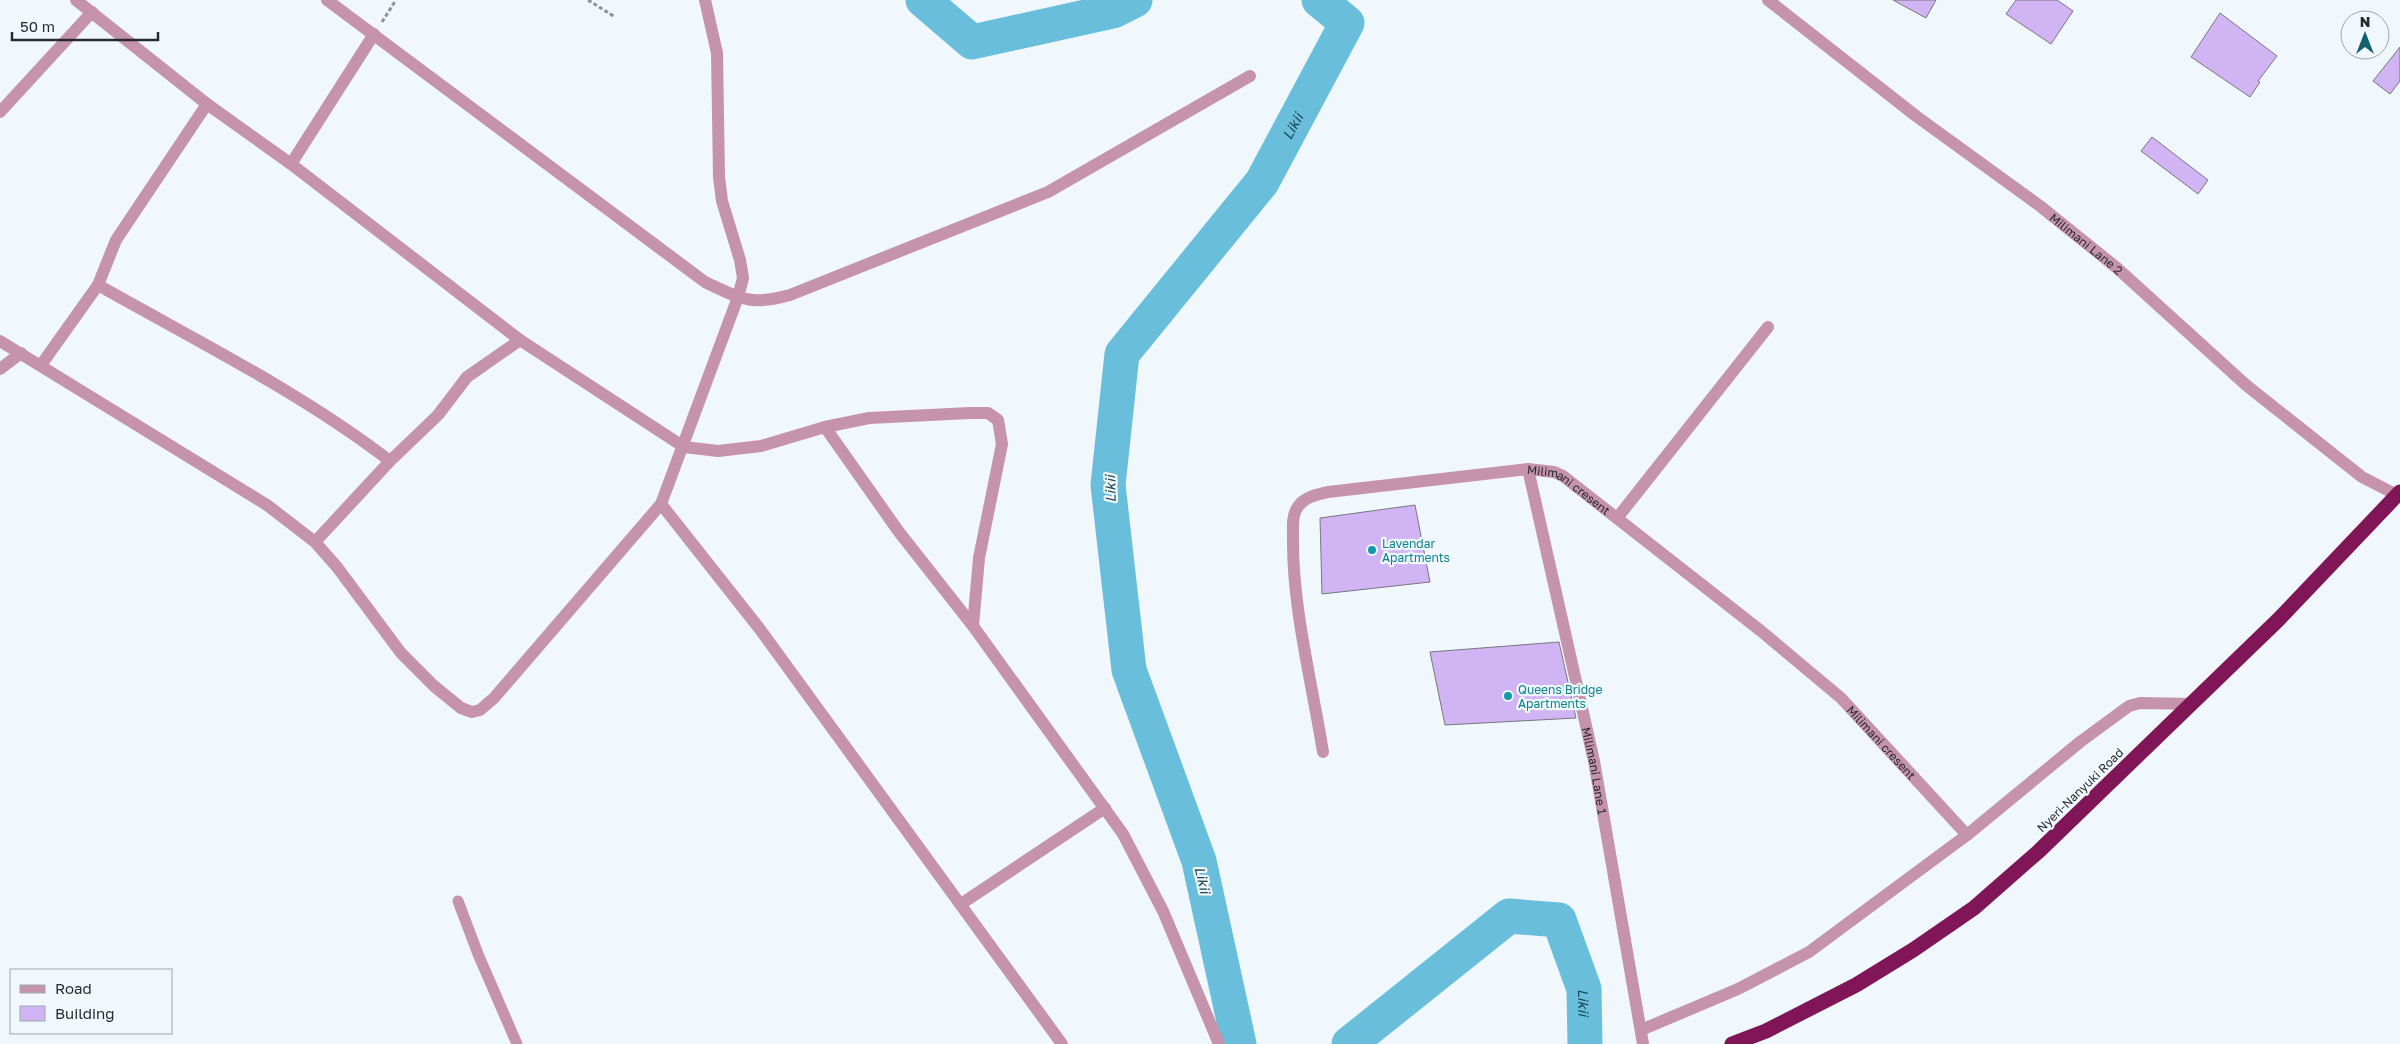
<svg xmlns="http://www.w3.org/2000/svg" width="2400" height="1044" font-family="'Golos Text',sans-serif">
<rect width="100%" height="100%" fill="#f0f8fe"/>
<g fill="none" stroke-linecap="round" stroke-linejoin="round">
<g stroke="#69bfdb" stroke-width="35">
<path d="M923,0L972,42L1113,11L1135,0"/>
<path id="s1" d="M1239,1044L1199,861L1129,670L1108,485L1122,354L1262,182L1347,23L1319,0"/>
<path id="s2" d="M1349,1044L1509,916L1559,920L1584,989L1585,1044"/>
</g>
</g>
<path fill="#d1b4f3" stroke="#79767d" d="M1893,0H1936L1926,18Z
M2016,0H2057L2073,11L2051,44L2006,14Z
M2220,13L2277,56L2258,81L2260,82L2250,97L2191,57Z
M2400,47V81L2390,94L2373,81Z
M2152,137L2208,180L2198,194L2141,151Z
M1415,505L1430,582L1322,594L1320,518Z
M1559,642L1576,718L1445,725L1430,652Z"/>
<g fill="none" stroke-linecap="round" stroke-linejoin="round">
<path stroke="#8d9297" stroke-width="3" stroke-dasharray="4 2.5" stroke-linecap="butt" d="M588,0L615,17
M382,22L396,0"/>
<path stroke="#c693ac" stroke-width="11" d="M458,901L478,954L517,1044"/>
<g stroke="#c693ac" stroke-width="12">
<path d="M76,0L207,104L291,164L520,340L684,447L718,451L761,446L825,427L869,418L970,413H988L998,420L1002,444L979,558L973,626L1123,834L1163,911L1219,1044"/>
<path d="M327,0L705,282C741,299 750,306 790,295L1048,192L1250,76"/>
<path id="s3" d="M1768,0L1916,116L2040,206L2117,268L2246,385L2362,477L2397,495"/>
<path d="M0,112L92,12"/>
<path d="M291,164L374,34"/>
<path d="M98,285C197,341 300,392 390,461"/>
<path d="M0,341L267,505L315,542L337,567L401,653L434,686L461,708L472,712L480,710L494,698L661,504L738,297L743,278L740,260L722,201L719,177L717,53L705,0"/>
<path d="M41,365L98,285L116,240L207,104"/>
<path d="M0,369L21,353"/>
<path d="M825,427L899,532L973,626"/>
<path id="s4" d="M1528,469L1594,761L1643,1044"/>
<path d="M661,504L759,628L1062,1044"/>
<path d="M1618,517L1768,327"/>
<path d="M315,542L390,461L438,415L467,377L520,340"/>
<path id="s5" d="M1323,752C1312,683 1292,606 1293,537C1293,528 1292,517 1296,510C1302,497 1316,495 1328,492L1528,469L1554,472L1563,476L1761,631L1841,698L1967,835"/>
<path d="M961,904L1105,808"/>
<path d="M1641,1030L1738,989L1809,952L1967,835L2080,742L2129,706L2140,703L2191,704"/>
</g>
<path stroke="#801657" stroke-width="15" d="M1732,1044L1766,1031L1856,985L1913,950L1974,908L2039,851L2278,620L2400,492"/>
</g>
<g fill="#0f9aa8" stroke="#f0f8fe" stroke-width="2">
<circle cx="1372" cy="550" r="5"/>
<circle cx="1508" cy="696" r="5"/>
</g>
<g text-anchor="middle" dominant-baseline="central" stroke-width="4.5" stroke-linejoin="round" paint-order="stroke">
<g font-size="12" fill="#282b2e" stroke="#f0f8fe">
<text stroke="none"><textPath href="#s3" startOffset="401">Milimani Lane 2</textPath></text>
<text stroke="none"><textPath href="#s5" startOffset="531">Milimani cresent</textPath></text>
<text stroke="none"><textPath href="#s5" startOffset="936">Milimani cresent</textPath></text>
<text stroke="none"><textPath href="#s4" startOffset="309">Milimani Lane 1</textPath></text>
<text transform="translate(2080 790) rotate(-44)">Nyeri-Nanyuki Road</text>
</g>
<g font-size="12" fill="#0d838f" stroke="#f0f8fe" text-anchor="start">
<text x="1382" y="543">Lavendar<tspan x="1382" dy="14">Apartments</tspan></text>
<text x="1518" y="689">Queens Bridge<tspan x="1518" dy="14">Apartments</tspan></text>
</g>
<g font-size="14" font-style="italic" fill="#1b434f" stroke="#f0f8fe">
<text stroke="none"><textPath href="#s1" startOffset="994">Likii</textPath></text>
<text transform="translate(1110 489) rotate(-91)">Likii</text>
<text transform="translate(1203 880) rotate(77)">Likii</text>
<text stroke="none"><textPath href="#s2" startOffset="342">Likii</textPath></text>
</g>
</g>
<rect x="10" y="969" width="162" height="65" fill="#f0f8fe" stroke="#a0a6ab"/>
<rect x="20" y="985" width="25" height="8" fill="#c693ac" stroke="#a0a6ab"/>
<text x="55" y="994" font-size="15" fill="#282b2e">Road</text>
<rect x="20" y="1006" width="25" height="15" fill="#d1b4f3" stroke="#a0a6ab"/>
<text x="55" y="1019" font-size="15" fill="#282b2e">Building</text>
<g transform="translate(2365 35)"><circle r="24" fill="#f0f8fe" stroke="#a0a6ab"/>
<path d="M0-4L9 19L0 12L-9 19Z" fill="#15616d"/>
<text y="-8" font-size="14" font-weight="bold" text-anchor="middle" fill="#282b2e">N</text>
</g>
<path d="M12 32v8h146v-8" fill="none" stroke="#282b2e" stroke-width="2.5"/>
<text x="20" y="32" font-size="15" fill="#282b2e" stroke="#f0f8fe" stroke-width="4" paint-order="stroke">50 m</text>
</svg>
